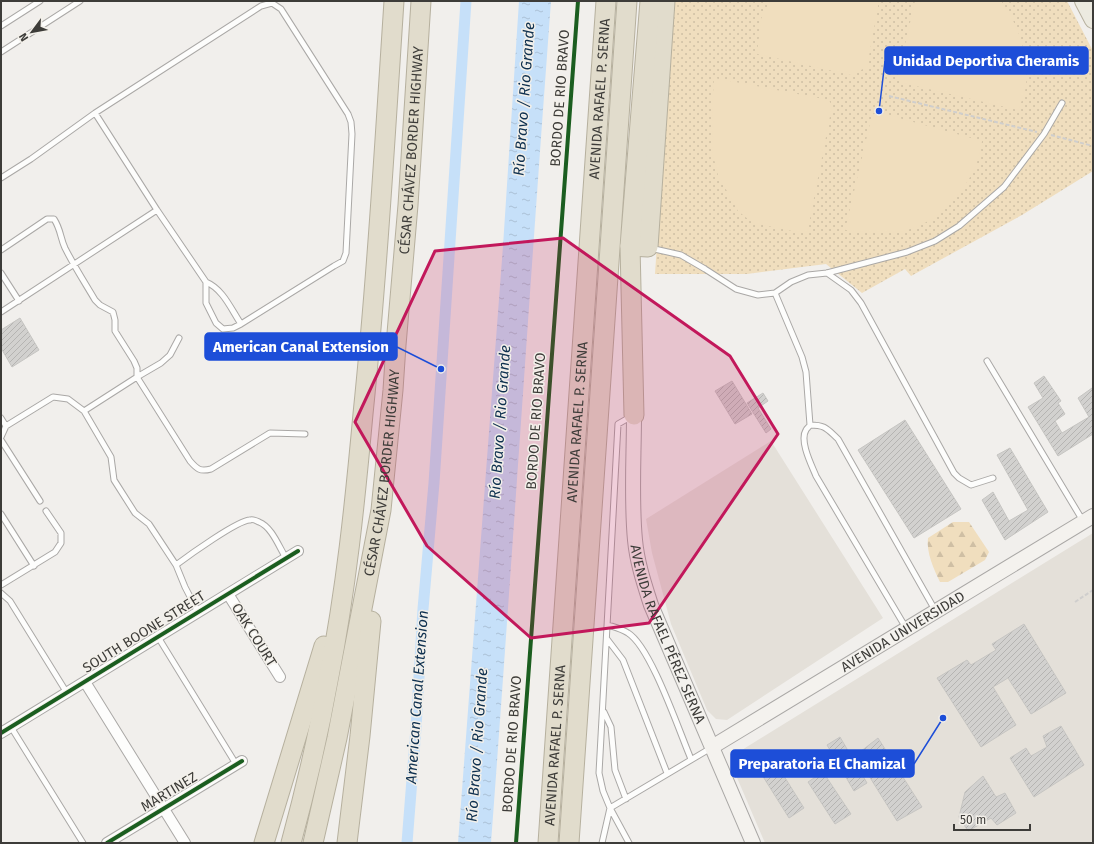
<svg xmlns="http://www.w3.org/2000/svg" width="1094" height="844" font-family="'Fira Sans',sans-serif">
<defs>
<pattern id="green-dots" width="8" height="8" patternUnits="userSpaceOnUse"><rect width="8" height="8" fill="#f0debe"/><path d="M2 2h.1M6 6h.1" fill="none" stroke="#cfbfa4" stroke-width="1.8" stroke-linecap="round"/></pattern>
<pattern id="forest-firs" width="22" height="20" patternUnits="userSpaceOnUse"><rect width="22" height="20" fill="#f0debe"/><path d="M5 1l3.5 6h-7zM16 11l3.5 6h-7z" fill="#cfbfa4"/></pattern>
<pattern id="water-ripples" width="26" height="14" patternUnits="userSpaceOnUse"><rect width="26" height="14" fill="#c6e0f9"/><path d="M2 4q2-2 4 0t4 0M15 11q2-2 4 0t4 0" fill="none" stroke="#abc1d6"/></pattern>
<pattern id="building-hatch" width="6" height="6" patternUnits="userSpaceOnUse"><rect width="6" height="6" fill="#d2d1cf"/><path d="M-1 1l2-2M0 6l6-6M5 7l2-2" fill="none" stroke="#b5b4b2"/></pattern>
</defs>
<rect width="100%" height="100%" fill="#f1efec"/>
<path fill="#e4e0d9" d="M771,441L883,618L727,720L716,719L707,710L671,624L652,553L646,519Z
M1093,533V843H765L735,773V765L740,752L745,748Z"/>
<path fill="url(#green-dots)" d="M673,1H1067L1093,51V171L1022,215L911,276L905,269L862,293L826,264L747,274H655Z"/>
<path fill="url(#forest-firs)" d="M953,522H969L989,552L985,560L948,582H940C934,570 926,552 928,538Z"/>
<path fill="#f0debe" d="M770,1H879L867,67L851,75L757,54L761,19Z
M915,1H1001C1019,25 1029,56 1026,86C1025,94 1021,102 1018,110L903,83L898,75Z
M714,78L829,100L832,106L807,234L753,223L738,211L718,175L713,155L712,113Z
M877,112L982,141C981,147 980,153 978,159C967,193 933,228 897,232C880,234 862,232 845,230L872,115Z"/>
<path fill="url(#water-ripples)" d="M519,1H551C530,282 512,562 491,843H458L503,246Z"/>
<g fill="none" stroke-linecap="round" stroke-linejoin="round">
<path stroke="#c6e0f9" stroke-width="11" d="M407,843L416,728L423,609L434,483L466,1"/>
</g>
<path fill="url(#building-hatch)" stroke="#c6c5c2" d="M20,318L39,350L12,367L1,348V330Z
M1044,376L1061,401L1058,403L1065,414L1055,421L1062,433L1089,417L1078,398L1092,388L1093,390V434L1058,456L1028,407L1043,398L1034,383Z
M732,381L752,414L735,424L715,391Z
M763,393L768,401L758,408L771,429L766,433L747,403Z
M905,420L961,509L914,538L858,450Z
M1010,448L1048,512L1005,540L982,500L993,492L1009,521L1028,510L997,455Z
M1024,624L1066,693L1031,714L1008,678L993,687L1016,725L981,747L937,678L967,660L971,665L996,650L992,644Z
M1061,726L1084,765L1034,797L1010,758L1026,748L1031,756L1047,747L1043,736Z
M840,737L867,783L854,791L827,745Z
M878,738L922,807L897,821L856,755Z
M772,757L804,808L789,818L757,767Z
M823,772L851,814L835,824L808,782Z
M983,776L996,797L1005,793L1016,813L997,825L991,818L968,831L959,817L965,792Z"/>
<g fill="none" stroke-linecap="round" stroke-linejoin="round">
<defs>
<path id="lane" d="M1,26L40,1
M1,52L80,1
M95,113L157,210L206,282
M1,178L31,159L95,113L261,6L272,3L281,9L348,114L351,122L352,134L346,253L343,261L334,266L241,324L233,328L223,329L216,323L206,303V282C223,289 231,309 241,324
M650,248L681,255L705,269L736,289L758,295L775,293L791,282L808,275L827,273L907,252L935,241L959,226L1004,187L1044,134L1062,103
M1,250L47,219H54C61,230 60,237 65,248C74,266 85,283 95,300L100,305L113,312L115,320V331L134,361L137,368V377L84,411L111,457L114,480L135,513L149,524L176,565
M1,273L19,301
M827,273L851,290L861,303L954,473L959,478L971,485L993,478
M775,293L802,357L806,372L810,425
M1,312L157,210
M179,338L170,355L161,363L137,377L190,461C197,469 200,472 211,469L270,433L305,434
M987,361L1083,521
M1,418L6,426
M1,437L6,426L53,397L68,399L84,411
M1,440L40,501
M1,514L34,566
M1,585L55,552L61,543V533L46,511
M1,593L10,601L67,693
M198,612L185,587L176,565C188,556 238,520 250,520C252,519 257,521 259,522C272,527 279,547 286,558
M608,625C614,627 622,629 628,633C651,647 679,731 691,759
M906,628L816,476C812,466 799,441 806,430C807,428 809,427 810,425C826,425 827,429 838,439L935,610
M158,637L236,764
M607,639L623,660L667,773
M604,712L611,727L615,770L626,799
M11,727L83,843
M602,843L610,808L711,748
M629,843L610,808L603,791L599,773L618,424L632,416"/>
<path id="street" d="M228,594L280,677
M85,682L185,843
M1,733L298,551
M107,843L242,761"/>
<g id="secondary">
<path id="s1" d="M634,415C634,456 631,498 635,540C637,562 644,583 651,605L753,843"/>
<path id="s2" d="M712,747L1093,516"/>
</g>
<path id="primary" d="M1083,1L1093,20"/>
<g id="highway">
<path d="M630,246L648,247L665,1"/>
<path d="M634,415L630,246L650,1"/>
<path d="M264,843L324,646"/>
<path d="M291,843C306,788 319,732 329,676C346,590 355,502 363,414C377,277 385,139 394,1"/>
<path id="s3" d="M313,843L337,738L381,510L393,390L396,345L408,205L421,1"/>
<path d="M347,843L360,736L371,621"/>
<path id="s4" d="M548,843L606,1"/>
<path d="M569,843L627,1"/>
</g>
</defs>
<use href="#lane" stroke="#aaa8a6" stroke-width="7"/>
<use href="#street" stroke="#aaa8a6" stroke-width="12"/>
<use href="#secondary" stroke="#aaa8a6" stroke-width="16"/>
<use href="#primary" stroke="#b6b09e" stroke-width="18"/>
<use href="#highway" stroke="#b6b09e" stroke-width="21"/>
<path stroke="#cfcecd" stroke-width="2" stroke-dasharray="4 2" stroke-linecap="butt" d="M889,96L1037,132
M1051,135L1093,146
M1075,602L1093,590"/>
<use href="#lane" stroke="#fdfdfc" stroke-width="5"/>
<use href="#street" stroke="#fdfdfc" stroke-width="10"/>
<use href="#secondary" stroke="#f4f2ee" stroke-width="14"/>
<use href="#primary" stroke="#eceae0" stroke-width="16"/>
<use href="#highway" stroke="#e1dccc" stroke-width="19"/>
<defs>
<path id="cycleway" d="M1,733L298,551
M107,843L242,761
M516,843L578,1"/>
</defs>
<use href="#cycleway" stroke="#f3f0ea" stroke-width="6"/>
<use href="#cycleway" stroke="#1b5e20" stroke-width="4"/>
</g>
<path fill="#c2185b" fill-opacity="0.2" stroke="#c2185b" stroke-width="3" stroke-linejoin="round" d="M563,238L730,356L778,434L649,623L531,638L427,546L355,422L435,251Z"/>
<g text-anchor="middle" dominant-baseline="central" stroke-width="3" stroke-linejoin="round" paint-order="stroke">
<g font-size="14" fill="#3d3c39" stroke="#f3f0ea">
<text transform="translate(560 98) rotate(-86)">BORDO DE RIO BRAVO</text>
<text stroke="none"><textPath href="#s4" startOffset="746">AVENIDA RAFAEL P. SERNA</textPath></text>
<text stroke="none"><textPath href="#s3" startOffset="701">CÉSAR CHÁVEZ BORDER HIGHWAY</textPath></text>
<text transform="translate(536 421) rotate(-86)">BORDO DE RIO BRAVO</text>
<text stroke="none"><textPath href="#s4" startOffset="422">AVENIDA RAFAEL P. SERNA</textPath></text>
<text stroke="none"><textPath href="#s3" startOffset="377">CÉSAR CHÁVEZ BORDER HIGHWAY</textPath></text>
<text stroke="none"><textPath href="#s2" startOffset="223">AVENIDA UNIVERSIDAD</textPath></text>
<text transform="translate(144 632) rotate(-32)">SOUTH BOONE STREET</text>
<text stroke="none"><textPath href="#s1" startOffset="225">AVENIDA RAFAEL PÉREZ SERNA</textPath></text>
<text transform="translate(254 635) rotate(58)">OAK COURT</text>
<text transform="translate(512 744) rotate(-86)">BORDO DE RIO BRAVO</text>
<text stroke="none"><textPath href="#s4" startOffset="98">AVENIDA RAFAEL P. SERNA</textPath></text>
<text transform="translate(169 792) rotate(-31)">MARTINEZ</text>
</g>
<g font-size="15" font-style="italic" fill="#0e304f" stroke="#f3f0ea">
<text transform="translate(524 99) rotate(-86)">Río Bravo / Rio Grande</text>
<text transform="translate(500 422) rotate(-86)">Río Bravo / Rio Grande</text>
<text transform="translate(417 697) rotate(-86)">American Canal Extension</text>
<text transform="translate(477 745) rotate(-86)">Río Bravo / Rio Grande</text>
</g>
</g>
<path fill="none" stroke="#1d4ed8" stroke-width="1.5" d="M879 111L885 61M441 369L397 347M943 718L914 764"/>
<g fill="#1d4ed8" stroke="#f3f0ea" stroke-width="1.5">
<circle cx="879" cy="111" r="4"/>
<circle cx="441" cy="369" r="4"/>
<circle cx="943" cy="718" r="4"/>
</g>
<g fill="#1d4ed8" stroke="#1d4ed8" stroke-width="1.5">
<rect x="885" y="47" width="203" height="27" rx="4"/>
<rect x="205" y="333" width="192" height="27" rx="4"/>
<rect x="731" y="750" width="183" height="27" rx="4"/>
</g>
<g font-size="15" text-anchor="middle" font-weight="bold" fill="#fff">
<text x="986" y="66">Unidad Deportiva Cheramis</text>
<text x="301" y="352">American Canal Extension</text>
<text x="822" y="769">Preparatoria El Chamizal</text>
</g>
<rect width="1094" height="844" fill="none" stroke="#3d3c39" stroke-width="4"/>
<g transform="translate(32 32) rotate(238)" stroke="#f3f0ea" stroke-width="3" paint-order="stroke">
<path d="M0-3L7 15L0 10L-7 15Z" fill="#3d3c39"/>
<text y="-6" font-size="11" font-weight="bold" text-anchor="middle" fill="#3d3c39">N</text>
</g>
<path d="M954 824v6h76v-6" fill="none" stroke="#3d3c39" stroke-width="2"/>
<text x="960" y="824" font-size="12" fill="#3d3c39" stroke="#f3f0ea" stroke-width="3" paint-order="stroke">50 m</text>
</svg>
